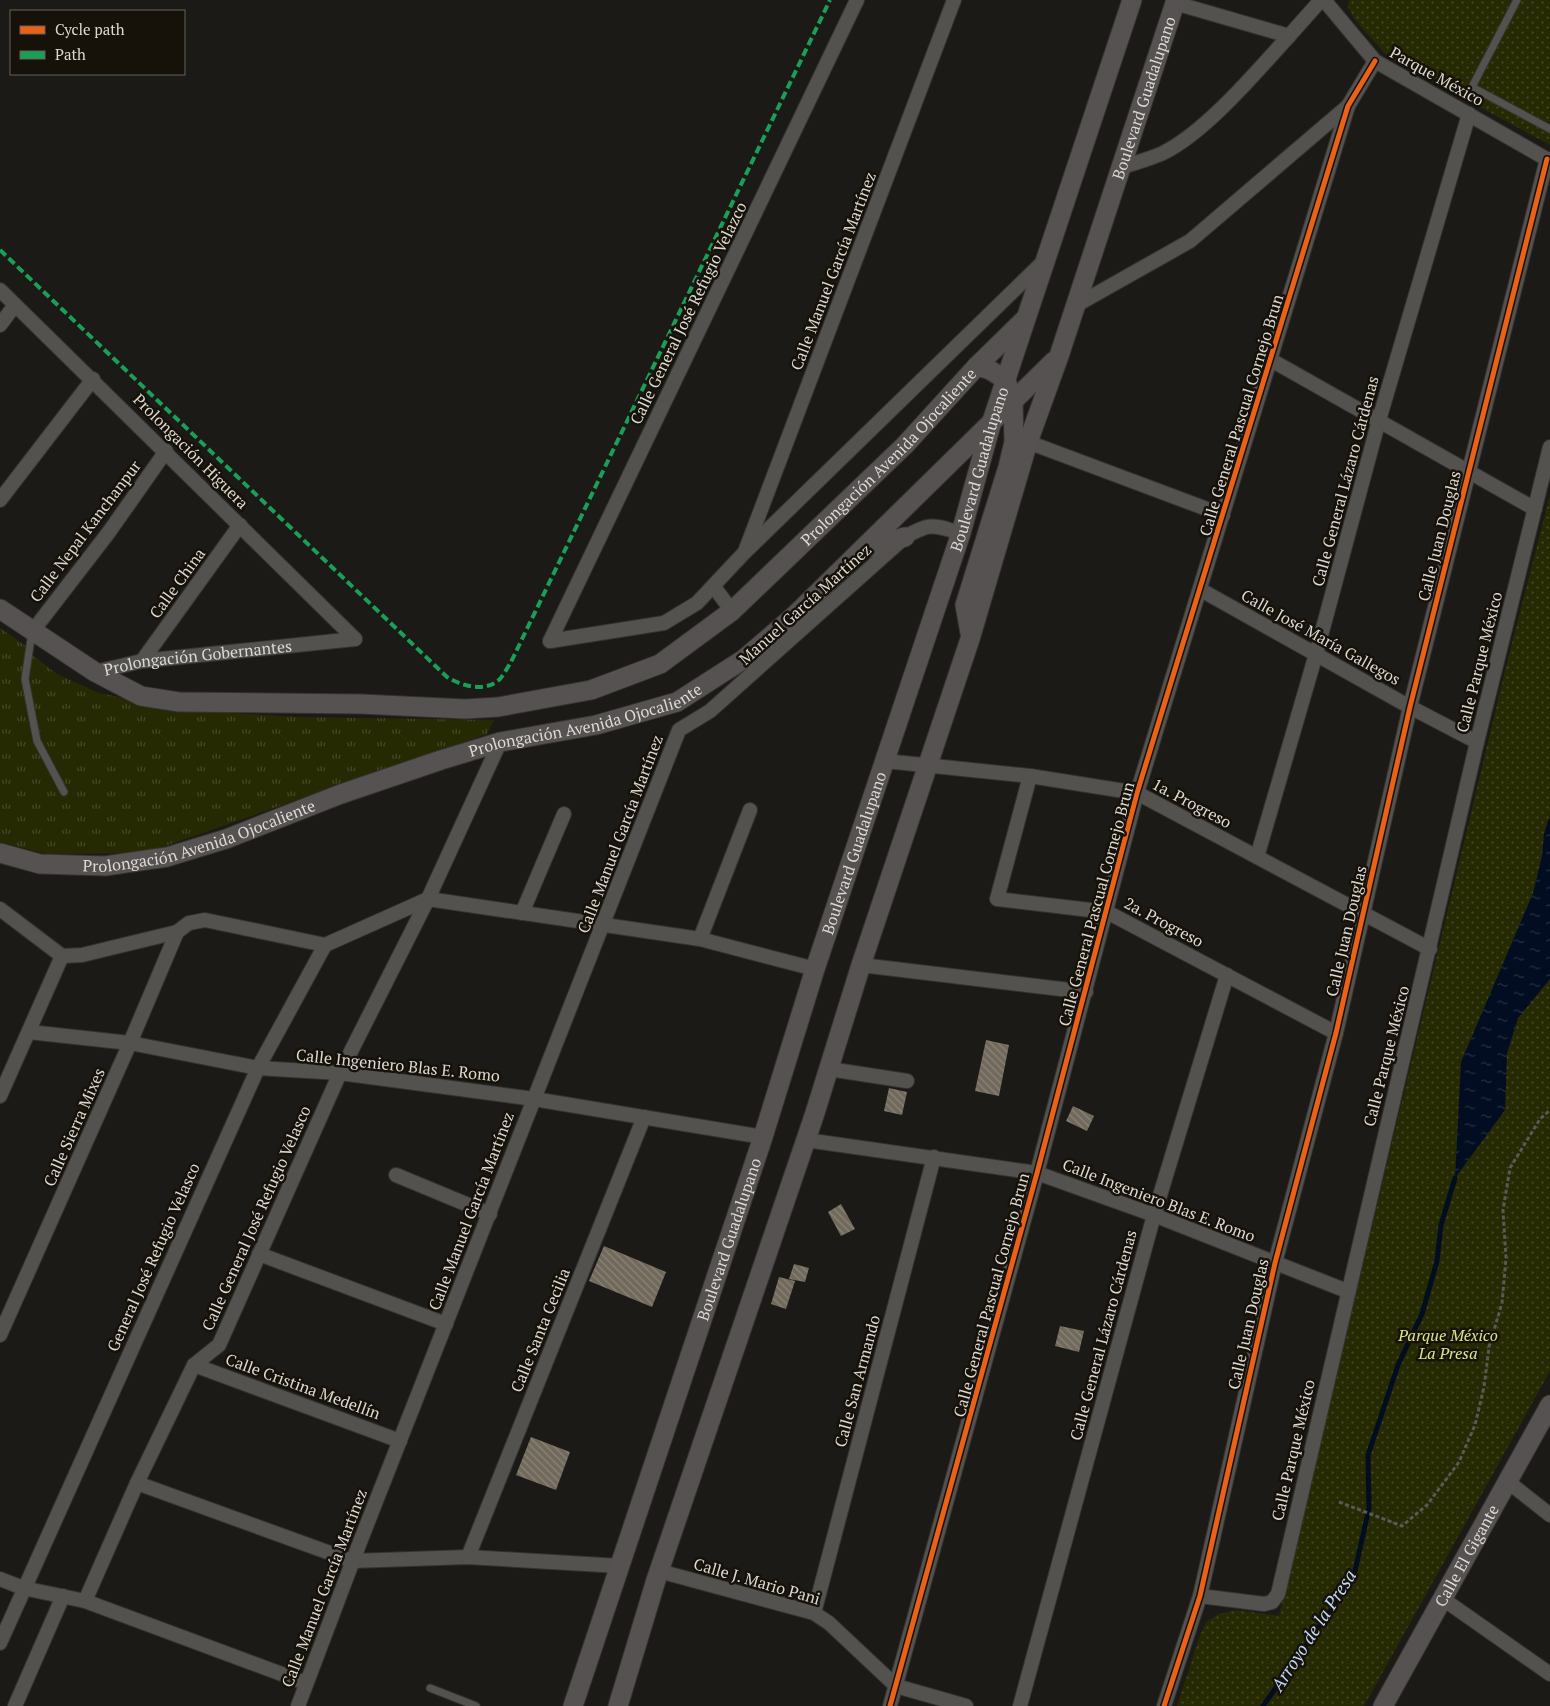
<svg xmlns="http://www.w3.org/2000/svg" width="1550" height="1706" font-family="'PT Serif',serif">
<defs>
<pattern id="grass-tufts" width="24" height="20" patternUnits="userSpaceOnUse" patternTransform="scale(1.25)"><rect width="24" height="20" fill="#262a03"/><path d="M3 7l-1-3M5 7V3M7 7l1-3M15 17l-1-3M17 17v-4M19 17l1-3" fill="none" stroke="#454827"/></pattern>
<pattern id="park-dots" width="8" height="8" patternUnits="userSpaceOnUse" patternTransform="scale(1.25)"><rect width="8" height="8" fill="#262a03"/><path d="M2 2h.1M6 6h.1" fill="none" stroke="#454827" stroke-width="1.8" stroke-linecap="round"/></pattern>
<pattern id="water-ripples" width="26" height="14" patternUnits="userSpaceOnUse" patternTransform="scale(1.25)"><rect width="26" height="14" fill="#030d22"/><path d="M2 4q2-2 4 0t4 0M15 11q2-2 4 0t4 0" fill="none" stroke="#273041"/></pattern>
<pattern id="building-back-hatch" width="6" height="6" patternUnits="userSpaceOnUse" patternTransform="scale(1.25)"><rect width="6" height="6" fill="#71695b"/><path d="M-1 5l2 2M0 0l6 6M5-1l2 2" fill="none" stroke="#8b8579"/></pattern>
</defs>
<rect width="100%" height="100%" fill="#1c1a16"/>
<path fill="url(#grass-tufts)" d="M0,628L30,649L23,658L32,655L57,674L99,693L185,710L296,717L494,720L487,734L145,853L46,854L0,842Z"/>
<path fill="url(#park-dots)" d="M1349,0H1550V145L1389,58L1355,20L1348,7Z
M1550,495V1371L1364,1706H1177L1200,1635L1207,1621L1219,1614L1236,1610L1279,1616L1505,671Z"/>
<path fill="url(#water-ripples)" d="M1550,814V979L1518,1018L1507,1053L1505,1110L1455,1178L1461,1062L1533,893L1542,856L1544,834Z"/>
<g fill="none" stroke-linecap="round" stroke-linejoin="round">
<path stroke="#030d22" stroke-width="5" d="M1263,1706L1333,1607L1355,1571L1369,1508L1368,1455L1398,1365L1422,1314L1437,1261L1441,1225L1455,1178"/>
</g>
<path fill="url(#building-back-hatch)" d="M986,1040L1009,1045L999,1096L975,1091Z
M889,1088L907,1092L902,1115L884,1111Z
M1073,1106L1094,1116L1087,1131L1066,1121Z
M841,1204L855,1229L841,1236L828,1212Z
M604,1246L666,1272L652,1307L589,1281Z
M794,1264L809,1268L805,1282L789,1279Z
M779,1277L795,1281L786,1309L771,1304Z
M1060,1326L1084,1331L1079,1352L1055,1346Z
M531,1437L570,1452L556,1490L516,1475Z"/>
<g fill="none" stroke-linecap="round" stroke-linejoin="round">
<defs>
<path id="lane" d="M1517,0L1472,87L1550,129
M32,632L25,679L37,741L64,792
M430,1688L476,1706"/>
<g id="street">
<path d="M1324,0L1375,61L1550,161"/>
<path d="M1175,3L1289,36L1321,0"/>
<path d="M1120,168C1134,163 1150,159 1163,153C1206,132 1257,71 1289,36"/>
<path d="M0,290L355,639"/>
<path d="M1073,307L1190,241L1348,106"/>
<path d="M0,325L15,305"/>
<path d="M1271,360L1535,509"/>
<path d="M1028,442L1223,515"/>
<path d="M0,500L93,379"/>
<path d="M746,549L954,0"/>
<path d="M714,587L732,611"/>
<path d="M1201,590L1410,707L1477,742"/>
<path d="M32,632L109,532L166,451"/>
<path d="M550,641L857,0"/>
<path d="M550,641L664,623L697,603L744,553L1044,261"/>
<path d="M142,661L240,525"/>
<path id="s1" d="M95,672L142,661L355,639"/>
<path d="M885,761L1030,776L1137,793L1430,949"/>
<path d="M1030,776L997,899L1107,912L1336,1033"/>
<path d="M1257,857L1316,654L1379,420L1469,114"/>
<path d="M0,909L62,956L82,955L177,932L189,923L205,920L325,945L428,899L700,939L815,969"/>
<path d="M522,913L564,814"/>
<path d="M700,939L750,810"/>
<path d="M861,965L1086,992"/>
<path d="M29,1032L130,1043L258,1068L340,1073L534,1099L763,1137"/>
<path d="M829,1069L907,1081"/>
<path d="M0,1096L62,956"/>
<path d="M806,1140L1037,1173L1154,1215L1347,1291"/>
<path d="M396,1175L490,1214"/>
<path d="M259,1254L446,1324"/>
<path d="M0,1335L130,1043L177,932"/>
<path d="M194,1365L400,1441"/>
<path d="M1507,1481L1550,1515"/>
<path d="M137,1483L352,1561L468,1557L620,1566"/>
<path d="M468,1557L644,1117"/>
<path d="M659,1571L814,1613L829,1623L896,1686L966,1706"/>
<path d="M0,1579L23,1588L85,1601L306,1683"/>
<path d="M1200,1596L1264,1604L1272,1602L1278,1594L1477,742L1550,447"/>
<path d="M1443,1599L1550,1674"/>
<path d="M85,1601L137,1483L194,1365L219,1345L340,1073L428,899L500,742"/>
<path d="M814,1613L934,1157"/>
<path d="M0,1643L258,1068L325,945"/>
<path d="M15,1706L63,1596"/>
<path d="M298,1706L360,1542L679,730L710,711L905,537C931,522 933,525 961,533"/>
<path d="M890,1706L1037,1173L1137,793L1348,106L1375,61"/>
<path d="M1020,1706L1154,1215L1227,975"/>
<path d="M1164,1706L1200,1596L1275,1263L1336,1033L1410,707L1547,159"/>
</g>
<g id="secondary">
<path d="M863,549L905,537"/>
<path id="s2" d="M0,609L95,672L141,696L179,702L361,704L465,709L498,707L591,690L660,664L732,611L905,445L977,366L1025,319"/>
<path d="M970,633L965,605L1008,467L1014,442L1013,403L1006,380L990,370L977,366"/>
<path id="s3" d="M0,853L40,864L105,866L167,857L226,839L341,794L441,760L500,742L596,725L677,702L744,659L794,616L1054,361"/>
<path id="s4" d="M573,1706L763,1137L815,969L961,533L992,421L1132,0"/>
<path id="s5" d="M618,1706L656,1580L814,1116L861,965L970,639L1028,442L1059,356L1176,0"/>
<path id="s6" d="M1383,1706L1550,1405"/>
</g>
</defs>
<use href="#lane" stroke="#353331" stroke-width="9"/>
<use href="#street" stroke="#353331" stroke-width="16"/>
<use href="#secondary" stroke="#353331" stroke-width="21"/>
<path stroke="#5b5956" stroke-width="3" stroke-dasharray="4 2.5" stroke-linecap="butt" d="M1339,1502L1402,1526L1427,1505L1459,1462L1475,1425L1484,1387L1489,1347L1502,1303L1506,1258L1503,1210L1510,1168L1540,1119L1550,1110"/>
<use href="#lane" stroke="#54524f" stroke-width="7"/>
<use href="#street" stroke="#54524f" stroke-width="14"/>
<use href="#secondary" stroke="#575252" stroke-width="19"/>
<path stroke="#1a9f57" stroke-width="4" stroke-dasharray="8 4" stroke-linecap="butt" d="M0,250L447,677C462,686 485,693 500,679C504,674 508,667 511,662L830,0"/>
<defs>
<path id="cycleway" d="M890,1706L1037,1173L1137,793L1348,106L1375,61
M1164,1706L1200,1596L1275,1263L1336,1033L1410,707L1547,159"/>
</defs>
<use href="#cycleway" stroke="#171209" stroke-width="8"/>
<use href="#cycleway" stroke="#ea6118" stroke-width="5"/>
</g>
<g text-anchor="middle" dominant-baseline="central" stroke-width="5" stroke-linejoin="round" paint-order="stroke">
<g font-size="16" fill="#ddd9d3" stroke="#171209">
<text transform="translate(1437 76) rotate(29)">Parque México</text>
<text stroke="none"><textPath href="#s5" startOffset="1692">Boulevard Guadalupano</textPath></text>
<text transform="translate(833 271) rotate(-69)">Calle Manuel García Martínez</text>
<text transform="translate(688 313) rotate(-64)">Calle General José Refugio Velazco</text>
<text transform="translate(1241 415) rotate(-73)">Calle General Pascual Cornejo Brun</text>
<text transform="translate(191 451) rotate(45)">Prolongación Higuera</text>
<text stroke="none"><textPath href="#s2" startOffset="1001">Prolongación Avenida Ojocaliente</textPath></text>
<text stroke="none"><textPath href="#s4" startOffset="1302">Boulevard Guadalupano</textPath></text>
<text transform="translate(1345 481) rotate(-75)">Calle General Lázaro Cárdenas</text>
<text transform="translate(85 531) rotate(-53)">Calle Nepal Kanchanpur</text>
<text transform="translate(1439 536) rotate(-76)">Calle Juan Douglas</text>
<text transform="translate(177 583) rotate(-54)">Calle China</text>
<text transform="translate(805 604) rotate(-42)">Manuel García Martínez</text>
<text transform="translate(1321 637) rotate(29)">Calle José María Gallegos</text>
<text stroke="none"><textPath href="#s1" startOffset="104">Prolongación Gobernantes</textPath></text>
<text transform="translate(1479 662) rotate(-76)">Calle Parque México</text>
<text stroke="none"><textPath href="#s3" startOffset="610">Prolongación Avenida Ojocaliente</textPath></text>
<text transform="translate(1192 803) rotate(28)">1a. Progreso</text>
<text stroke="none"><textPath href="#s3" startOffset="205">Prolongación Avenida Ojocaliente</textPath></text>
<text transform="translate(620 834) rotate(-69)">Calle Manuel García Martínez</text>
<text stroke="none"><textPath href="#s4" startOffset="898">Boulevard Guadalupano</textPath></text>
<text transform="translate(1096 904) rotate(-75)">Calle General Pascual Cornejo Brun</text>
<text transform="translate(1164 922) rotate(28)">2a. Progreso</text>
<text transform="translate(1346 931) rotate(-77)">Calle Juan Douglas</text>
<text transform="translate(1386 1056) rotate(-76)">Calle Parque México</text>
<text transform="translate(398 1065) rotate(6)">Calle Ingeniero Blas E. Romo</text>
<text transform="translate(74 1127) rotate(-66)">Calle Sierra Mixes</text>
<text transform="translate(1159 1200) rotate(21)">Calle Ingeniero Blas E. Romo</text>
<text transform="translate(471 1211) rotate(-69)">Calle Manuel García Martínez</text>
<text transform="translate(256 1218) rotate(-66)">Calle General José Refugio Velasco</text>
<text stroke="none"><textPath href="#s4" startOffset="492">Boulevard Guadalupano</textPath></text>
<text transform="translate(153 1257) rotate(-66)">General José Refugio Velasco</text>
<text transform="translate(991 1295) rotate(-75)">Calle General Pascual Cornejo Brun</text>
<text transform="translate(1248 1324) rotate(-77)">Calle Juan Douglas</text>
<text transform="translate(540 1330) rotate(-68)">Calle Santa Cecilia</text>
<text transform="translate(1103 1335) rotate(-75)">Calle General Lázaro Cárdenas</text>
<text transform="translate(857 1381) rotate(-75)">Calle San Armando</text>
<text transform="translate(303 1386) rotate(20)">Calle Cristina Medellín</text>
<text transform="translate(1293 1450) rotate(-77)">Calle Parque México</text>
<text stroke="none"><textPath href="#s6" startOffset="172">Calle El Gigante</textPath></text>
<text transform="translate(757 1581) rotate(16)">Calle J. Mario Pani</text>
<text transform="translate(324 1588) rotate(-69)">Calle Manuel García Martínez</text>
</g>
<g font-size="16" font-style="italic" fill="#d8e786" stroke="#171209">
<text x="1448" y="1335">Parque México<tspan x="1448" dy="18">La Presa</tspan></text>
</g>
<g font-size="18" font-style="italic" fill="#bfd9f7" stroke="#171209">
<text transform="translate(1313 1630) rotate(-57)">Arroyo de la Presa</text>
</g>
</g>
<rect x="10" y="10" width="175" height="65" fill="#171209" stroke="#66625a"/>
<rect x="20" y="26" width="25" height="8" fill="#ea6118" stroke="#66625a"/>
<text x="55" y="35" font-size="15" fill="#ddd9d3">Cycle path</text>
<rect x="20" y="51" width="25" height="8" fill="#1a9f57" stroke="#66625a"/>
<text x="55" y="60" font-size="15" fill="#ddd9d3">Path</text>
</svg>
